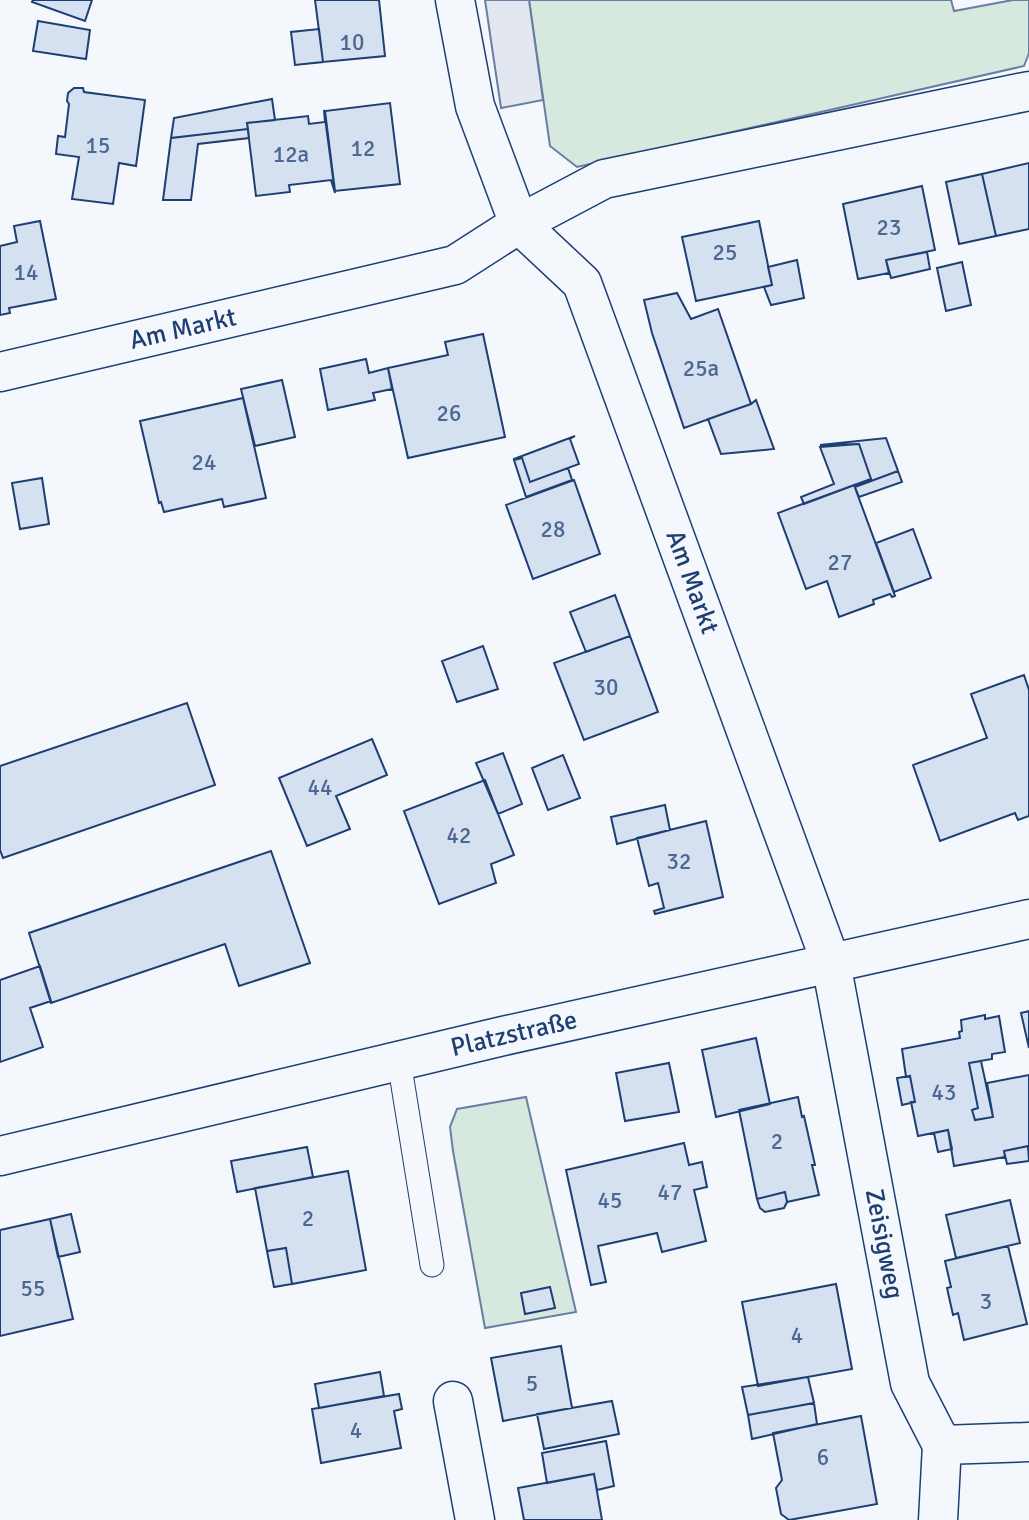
<svg xmlns="http://www.w3.org/2000/svg" width="1029" height="1520" font-family="Signika,sans-serif">
<rect width="100%" height="100%" fill="#f4f7fb"/>
<path fill="#d7e8df" stroke="#687fa3" stroke-width="2" d="M529,0H951L954,11L1013,0H1029V53L1024,66L577,167L550,146Z
M526,1097L576,1312L485,1328L453,1151L450,1127L457,1109Z"/>
<path fill="#e3e8f0" stroke="#687fa3" stroke-width="2" d="M485,0H529L543,100L501,108Z"/>
<path fill="#d5e0f0" stroke="#1d3f73" stroke-width="2" d="M33,0H92L85,21L32,2Z
M315,0H379L385,56L323,62Z
M38,21L90,30L86,59L33,51Z
M319,29L323,62L295,65L291,32Z
M74,88H83L84,92L145,100L136,166L119,163L113,204L72,199L79,157L56,154L58,136L65,137L69,104L67,101L68,93Z
M272,99L275,120L247,123L248,129L171,138L174,118Z
M390,103L400,184L335,191L325,111Z
M324,110L335,193L331,180L289,185L290,192L256,196L247,123L308,116L309,124L325,122Z
M248,129L249,138L198,144L191,200H163L171,138Z
M1029,163V229L996,236L982,174Z
M982,174L996,236L959,244L946,182Z
M922,186L935,250L886,260L889,273L858,279L843,204Z
M40,221L56,299L9,308L10,313L0,315V246L17,242L14,226Z
M759,221L772,285L696,301L682,237Z
M927,252L930,269L891,278L886,260Z
M797,260L804,298L771,305L764,287L772,285L768,267Z
M962,262L971,305L946,311L937,268Z
M677,293L691,319L718,309L751,404L684,428L652,333L644,300Z
M483,334L505,437L408,458L388,368L448,355L445,342Z
M366,359L369,373L388,368L392,389L373,393L375,400L328,410L320,369Z
M282,380L295,437L255,446L241,389Z
M243,398L266,498L224,507L222,499L164,512L161,502L159,503L140,421Z
M756,400L774,449L721,454L708,419L751,404Z
M575,436L570,439L579,464L530,482L522,458L514,460V459Z
M886,438L898,471L855,487L854,485L871,479L859,444L820,445Z
M859,444L871,479L804,504L801,497L834,484L820,447Z
M522,458L530,482L568,468L572,480L526,497L514,460Z
M898,471L902,482L859,497L855,487Z
M42,478L49,524L20,529L12,483Z
M574,480L600,554L533,579L506,505Z
M854,485L895,596L892,597L890,594L873,600L874,604L839,617L827,581L806,589L778,513Z
M913,529L931,578L894,592L876,543Z
M615,595L630,636L586,652L570,612Z
M630,636L658,712L584,740L554,663Z
M483,646L498,689L457,702L442,661Z
M1024,675L1029,690V816L1018,820L1015,813L940,841L913,765L987,738L971,694Z
M187,703L215,785L3,858L0,850V766Z
M372,739L387,775L336,796L350,829L307,846L279,778Z
M503,753L522,804L498,814L476,763Z
M563,755L580,798L548,810L532,768Z
M485,780L514,855L491,864L496,883L439,904L404,811Z
M665,805L670,830L617,844L611,817Z
M706,821L723,897L655,914L654,911L664,908L658,883L649,886L637,838Z
M271,851L310,963L239,986L225,944L51,1003L29,933Z
M40,966L51,1001L30,1008L43,1047L0,1062V980Z
M1029,1011V1048L1021,1013Z
M985,1015V1019L999,1016L1005,1052L992,1054V1059L969,1063L978,1108L972,1110L975,1120L993,1117L987,1083L1029,1075V1146L1004,1151L1005,1157L954,1166L948,1130L918,1136L911,1102H915L910,1076L906,1077L902,1049L960,1038L959,1032L962,1031L961,1020Z
M756,1038L770,1104L716,1117L702,1050Z
M981,1061L993,1117L975,1120L972,1110L978,1108L969,1063Z
M669,1063L679,1112L625,1121L616,1073Z
M910,1076L915,1102L902,1105L897,1078Z
M798,1097L802,1117L804,1116L815,1165H812L819,1195L787,1202L785,1192L757,1199L739,1110Z
M948,1130L952,1149L938,1152L934,1133Z
M684,1143L689,1165L702,1162L707,1187L694,1190L706,1241L662,1252L657,1233L598,1246L606,1282L591,1285L566,1170Z
M1028,1146L1029,1161L1007,1164L1004,1151Z
M307,1147L313,1177L237,1192L231,1161Z
M348,1171L366,1270L292,1284L286,1248L267,1251L255,1188Z
M785,1192L787,1202L784,1208L765,1212L760,1208L757,1199Z
M1010,1200L1020,1243L956,1258L946,1215Z
M71,1214L80,1252L58,1257L50,1219Z
M50,1219L73,1319L0,1336V1230Z
M1008,1246L1027,1324L964,1340L958,1313L953,1315L947,1288L951,1287L945,1261Z
M286,1248L292,1284L274,1287L267,1251Z
M836,1284L852,1369L758,1386L742,1302Z
M550,1287L555,1308L525,1314L521,1293Z
M561,1346L572,1408L503,1421L491,1358Z
M380,1372L384,1396L319,1408L315,1384Z
M808,1377L814,1403L748,1415L742,1387Z
M399,1394L402,1409L394,1411L401,1448L321,1463L312,1409Z
M612,1401L619,1434L544,1449L537,1414Z
M814,1403L817,1424L752,1439L748,1415Z
M861,1416L877,1504L789,1520L781,1514L776,1488L782,1480L773,1433Z
M606,1441L614,1486L597,1490L594,1474L547,1483L542,1453Z
M594,1474L602,1520H524L518,1488Z"/>
<g fill="none" stroke-linecap="round" stroke-linejoin="round">
<defs>
<path id="lane" d="M399,1061L432,1265"/>
<path id="street" d="M455,0L475,106L519,224L582,283L831,963L910,1383L942,1445L938,1520
M0,372L455,265L519,224L604,179L1029,91
M453,1401L475,1520
M942,1445L1029,1442"/>
<path id="secondary" d="M0,1156L503,1036L1029,919"/>
</defs>
<use href="#lane" stroke="#1d3f73" stroke-width="25"/>
<use href="#street" stroke="#1d3f73" stroke-width="41"/>
<use href="#secondary" stroke="#1d3f73" stroke-width="41"/>
<use href="#lane" stroke="#f4f7fb" stroke-width="23"/>
<use href="#street" stroke="#f4f7fb" stroke-width="38"/>
<use href="#secondary" stroke="#f4f7fb" stroke-width="38"/>
</g>
<g text-anchor="middle" dominant-baseline="central" stroke-width="5" stroke-linejoin="round" paint-order="stroke">
<g font-size="23" fill="#4b6792">
<text x="352" y="42">10</text>
<text x="98" y="145">15</text>
<text x="363" y="148">12</text>
<text x="291" y="154">12a</text>
<text x="889" y="227">23</text>
<text x="725" y="252">25</text>
<text x="26" y="272">14</text>
<text x="701" y="368">25a</text>
<text x="449" y="413">26</text>
<text x="204" y="462">24</text>
<text x="553" y="529">28</text>
<text x="840" y="562">27</text>
<text x="606" y="687">30</text>
<text x="320" y="787">44</text>
<text x="459" y="835">42</text>
<text x="679" y="861">32</text>
<text x="944" y="1092">43</text>
<text x="777" y="1141">2</text>
<text x="670" y="1192">47</text>
<text x="610" y="1200">45</text>
<text x="308" y="1218">2</text>
<text x="33" y="1288">55</text>
<text x="986" y="1301">3</text>
<text x="797" y="1335">4</text>
<text x="532" y="1383">5</text>
<text x="356" y="1430">4</text>
<text x="823" y="1457">6</text>
</g>
<g font-size="26" fill="#1d3f73" stroke="#f4f7fb">
<text transform="translate(183 329) rotate(-13)">Am Markt</text>
<text transform="translate(692 582) rotate(70)">Am Markt</text>
<text transform="translate(514 1034) rotate(-13)">Platzstraße</text>
<text transform="translate(884 1244) rotate(79)">Zeisigweg</text>
</g>
</g>
</svg>
